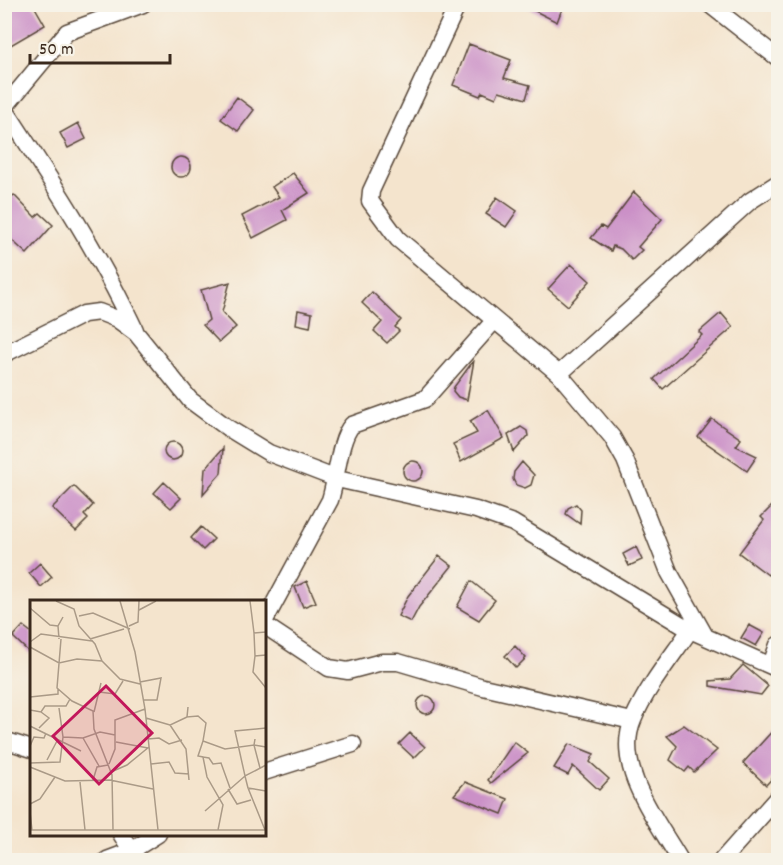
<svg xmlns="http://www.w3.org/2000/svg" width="783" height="865" font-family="Dekko,sans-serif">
<rect width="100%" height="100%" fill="#f7f3e8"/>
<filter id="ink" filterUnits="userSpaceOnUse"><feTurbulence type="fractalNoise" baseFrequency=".0167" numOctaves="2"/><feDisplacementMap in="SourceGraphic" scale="12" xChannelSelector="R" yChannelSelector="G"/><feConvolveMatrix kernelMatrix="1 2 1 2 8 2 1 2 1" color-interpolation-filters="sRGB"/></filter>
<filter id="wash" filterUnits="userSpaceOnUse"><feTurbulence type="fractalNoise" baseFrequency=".008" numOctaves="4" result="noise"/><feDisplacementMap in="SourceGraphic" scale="24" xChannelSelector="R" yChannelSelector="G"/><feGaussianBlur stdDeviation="1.35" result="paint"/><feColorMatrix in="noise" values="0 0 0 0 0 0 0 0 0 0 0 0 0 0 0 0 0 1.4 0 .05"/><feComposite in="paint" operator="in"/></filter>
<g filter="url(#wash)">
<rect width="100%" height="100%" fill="#f4e4cd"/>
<g id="blocks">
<path fill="#cb90c7" d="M4,4H33L45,25L4,49Z
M521,4H553L562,9L557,22Z
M469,44L511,60L504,78L530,85L526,99L499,91L496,98L482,92L480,96L453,85Z
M237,97L254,110L238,131L221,119Z
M78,123L86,139L68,148L60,133Z
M171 167a10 10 0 1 1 20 0a10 10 0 1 1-20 0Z
M293,173L309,193L282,210L287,220L253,238L242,216L279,197L272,187Z
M634,192L662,219L638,247L642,250L632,260L621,249L613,246L611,251L591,238L601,226L606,229Z
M14,195L35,217L40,213L53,225L27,254L4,233V203Z
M497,197L517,211L506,227L486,214Z
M571,264L590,281L568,306L548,289Z
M230,282L222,312L236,327L219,342L203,325L209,320L201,290Z
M372,292L401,320L395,327L399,331L387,343L374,331L382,322L362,303Z
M298,310L312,313L310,327L296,324Z
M721,313L733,327L663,389L654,379L702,335L699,332Z
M474,360L467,400L458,397L453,391L454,387Z
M488,410L504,438L461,462L453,444L477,433L470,421Z
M712,419L741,439L736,446L757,456L747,471L698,437Z
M521,427L527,431L528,436L514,452L508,435Z
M164 451a9 9 0 1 1 18 0a9 9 0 1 1-18 0Z
M223,448L221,473L203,494L205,469Z
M403 471a10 10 0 1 1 20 0a10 10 0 1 1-20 0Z
M522,462L534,475L531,485L525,488L516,485L513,479L514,472Z
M164,482L181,498L171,508L154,493Z
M74,486L93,505L84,515L88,519L76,531L52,508Z
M778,500V562L768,575L739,553L764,520L761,517Z
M576,504L581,510L580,524L566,514L568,508Z
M201,527L214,539L203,550L191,538Z
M636,547L642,560L629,566L623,554Z
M439,556L452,566L419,607L411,622L398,616L408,596Z
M40,563L52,577L41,587L29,573Z
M307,581L316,602L303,607L295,587Z
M471,581L495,600L479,620L457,607Z
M749,625L764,633L756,646L741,638Z
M23,626L32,633V655L13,637Z
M515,646L526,658L516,668L505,656Z
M743,665L768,686L761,695L710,686V681L730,679Z
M417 705a9 9 0 1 1 18 0a9 9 0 1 1-18 0Z
M684,725L717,750L694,772L689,767L685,772L670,760L677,746L667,736Z
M778,725V772L766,785L743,763Z
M410,733L425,747L414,758L399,744Z
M514,742L528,753L491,783L488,780Z
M569,744L594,754L590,762L609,779L599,790L573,766L568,775L554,768Z
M465,782L508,799L502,814L454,795Z"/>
</g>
</g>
<g filter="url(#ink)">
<use href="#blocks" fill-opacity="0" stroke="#574638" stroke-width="1.5"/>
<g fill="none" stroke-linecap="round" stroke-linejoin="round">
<defs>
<path id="minor" d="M458,4L371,191L370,201L398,239L559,374L612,437L625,460L669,572L705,636
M709,4L778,58
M4,108C51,180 98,251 135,330
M4,108L67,32L143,4
M4,354L84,314L99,312L117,319L136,333L190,400L228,428L269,453L337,479L476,510L513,523L690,630L778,669
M559,374L750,201L778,183
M264,622L330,500C337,479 339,439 352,425L425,399L494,321
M264,625L329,668L348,671L382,662H398L483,687L632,721
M771,665L778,645
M4,740L32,749
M264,772L353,744
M121,834L136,858
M107,860L131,851L158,834
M680,860C658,822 613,767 633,720C646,688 671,658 690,630
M722,860L778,797"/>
</defs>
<use href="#minor" stroke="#574638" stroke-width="19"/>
<use href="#minor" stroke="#fff" stroke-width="16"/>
</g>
</g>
<g transform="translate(30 600)">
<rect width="236" height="236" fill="#f4e4cd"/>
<path fill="none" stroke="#aa9a87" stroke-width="1.5" d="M26,1L44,9L49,26L65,44L72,61M90,1L105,52L115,109L128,230M220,1L224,33M0,8L20,25L28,26M109,10L126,1M49,16L63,13L100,29M99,26L108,22L109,1M29,39L28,26L33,17M31,39L27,88L42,101L63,111L64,129L82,175L83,230M60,39L94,29M0,42L11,34L62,41M0,47L29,63L47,59L72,61L90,79L110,84M236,55L225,56L223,72L236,88M225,56L224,33L236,32M110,82L131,78L127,100H113M69,92L85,94L93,81M0,97L28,94V89M158,107L157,117L168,116L176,123L173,141L195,149L224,145L230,168M0,110L11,112L15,106H36L40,99M64,112L71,83M157,117L140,125L156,149L159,180M116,118L140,125M0,126L51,151M9,128L19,118L11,112M236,128L205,131L215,176L236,165M33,137L53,138L70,132L85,135M53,138L69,166M118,139L129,138L139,144L152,140M225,139L224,145L236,147M173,141L168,156L173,157L177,177L193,205L188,230M86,142L118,148M0,146L4,137L14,138L16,133M173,157L179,158L183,164L191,163L200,188M17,160L27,141M0,163L30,162L33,137L29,108M79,164L85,149V120L115,109M121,164L139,162L145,173L159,174M0,167L35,181L80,180L123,189M81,172L97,165L119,147M63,180L67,167L78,165M50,182L55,230M218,188L235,230M198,189L207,204L221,200M0,204L10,199L25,177M175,211L215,176L218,188L236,191M0,212L2,230M0,230H236"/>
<path fill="#c2185b" fill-opacity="0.15" stroke="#c2185b" stroke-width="3" d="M76,86L122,133L69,184L23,136Z"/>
<rect width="236" height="236" fill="none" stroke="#3b2a1e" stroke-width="3"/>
</g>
<rect width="783" height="865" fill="none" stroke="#f7f3e8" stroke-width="24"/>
<path d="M30 54v9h140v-9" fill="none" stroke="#3b2a1e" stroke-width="3"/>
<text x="39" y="54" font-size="18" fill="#3b2a1e" stroke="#f7f3e8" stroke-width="4.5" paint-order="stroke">50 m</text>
</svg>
